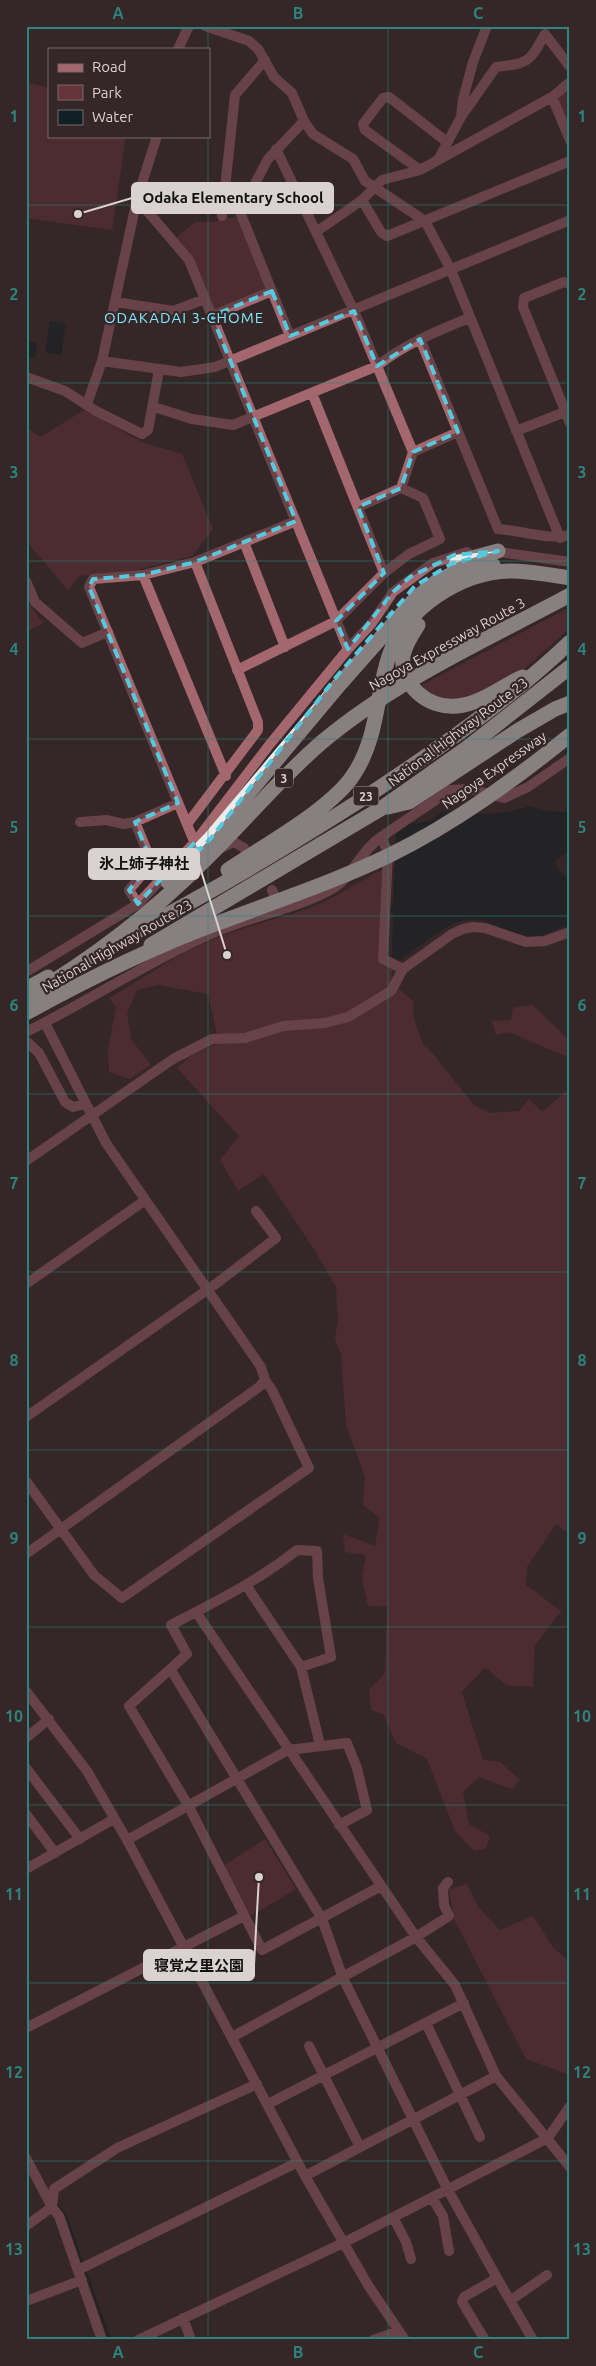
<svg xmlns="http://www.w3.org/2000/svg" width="596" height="2366" font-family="Ubuntu,'Noto Sans JP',sans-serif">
<rect width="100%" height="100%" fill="#352728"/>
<path fill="#68343b" d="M26,82L49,88V136H126L112,230L26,218Z
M570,87V129L558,100V97Z
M234,217L237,218L266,288L264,291L217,311L214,310L177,241V237L195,222H212Z
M84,410L144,443L182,454L213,529L192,556L136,570L79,576L68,590L26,541V428L41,437Z
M26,600L43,623L26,632Z
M570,607V628L524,669L471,698L449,700L429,694L422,685Z
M382,870L379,959L393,966L391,982L413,1001L414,1019L423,1045L429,1049L474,1105L490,1113L519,1111L529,1099L542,1112L570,1088V1534L556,1524L527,1567L526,1585L561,1611L535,1645L533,1687L506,1685L485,1667L462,1692L483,1760L500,1762L520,1780L512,1789L479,1777L463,1792L469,1824L490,1836L486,1848L474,1851L455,1831L427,1759L396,1743L383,1714L371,1710L369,1690L385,1673L387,1607L368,1606L362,1578L366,1555L345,1552L343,1534L375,1546L380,1518L363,1505L365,1477L346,1425L341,1355L335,1339L338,1320L336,1287L315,1251L264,1174L238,1191L220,1160L239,1136L177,1068L192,1055L219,1043L208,994L158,985L137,990L127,1013L131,1039L151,1065L130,1079L109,1072L108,1050L116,1007L109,998C139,981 170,958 202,944C235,929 270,921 304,910C332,901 355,883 382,870Z
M533,1005L570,1041V1058L509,1032L496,1035L492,1021L511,1020L513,1008Z
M265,1839L296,1889L251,1916L223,1866Z
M467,1884L478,1907L500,1930L533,1916L553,1947L570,1963V2075L526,2059L454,1919L449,1889Z"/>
<path fill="#0f1f23" d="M50,321L66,323L61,355L45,352Z
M28,342L37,343L35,358L26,357Z
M529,806L549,811L568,812L570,850L555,861L557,869L570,880L568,925C557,929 544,937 532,936C508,936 486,914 461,921C444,926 416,949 400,960L392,957L393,914L388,910L389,907L393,905L396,834L411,822L414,824L432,820L441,812C474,814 498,817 529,806Z"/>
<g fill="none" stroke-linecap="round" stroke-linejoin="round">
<path stroke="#0f1f23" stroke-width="2.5" d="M55,2202L66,2216L83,2265
M85,2270L110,2340"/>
<path stroke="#a4676e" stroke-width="10" d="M205,26L249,41L258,49L274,77L292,93L304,121L313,134L353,159L365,181L425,221L451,270L560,538
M178,49L189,26
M552,97L570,140
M461,117L496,67C529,63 529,63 545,34L570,67
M276,149L354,311L413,452L401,488
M438,160L461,117L463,99L473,62L487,26
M420,170L365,130L363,124L383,98L389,97L447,142
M137,199L189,260L348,649
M362,200L381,232L387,236L570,161
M222,216L235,95L265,60
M316,232L362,200L382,180L420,170L552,97L570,82
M570,284L564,282L524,298L523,307L570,423
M116,302L173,311L205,299
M212,316L272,291
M290,336L240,212L268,159L304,121
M420,339L498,529C518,530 553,541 570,535
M102,361L181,372L215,367L570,220
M26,377L65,391L96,411L142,434L148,430L159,370
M312,393L384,573
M87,404L102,361L137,199L157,136
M154,407L192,419L233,425L377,366C405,344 437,331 469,318
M516,431L565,412
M413,452L458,432
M244,542L285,647
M492,551L570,562
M143,575L226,776
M26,581L35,602L82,643L108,632
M237,670L336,621L384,573L409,554L440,539L423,498L401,488L358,507
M80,822L106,820L124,824L135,822L178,803
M135,822L152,863L129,890L138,904
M188,823L258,730V722L195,562
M196,846L89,587L93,579L143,575L195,562L296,521
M221,848L234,842L244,848
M272,890L279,907
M403,969L383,959L388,852L381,837L450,790L470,789L504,798L528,787L570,758
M26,972L138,904L195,842L270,744L348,649L372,623L393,592L433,563L467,552
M26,1032C89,1001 147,962 211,934C250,916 295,910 332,889C353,877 359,852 381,837
M26,1041L39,1053L65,1102L73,1107L85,1104
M26,1161L173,1059L212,1039L245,1038L283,1026L325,1023L348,1017L391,991L403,969L452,934L463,929L473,927L485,928L526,942L545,941L570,932
M26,1284L144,1201
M26,1417L217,1283L276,1238L256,1211
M26,1481L94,1575L122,1598L309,1468L272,1390L265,1380L261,1367L106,1143L45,1023
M26,1554L259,1387L265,1380
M246,1585L301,1667
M196,1612L416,1937L455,1985L496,2076L570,2167
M171,1670L322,1919L343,1978L448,2190L497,2278
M26,1691L87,1771L127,1840L305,2176L368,2285L405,2340
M26,1738L49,1719
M320,1745L301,1667L331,1657L318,1578L317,1551L297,1550C258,1581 215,1602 171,1625L187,1654L129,1706L188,1805L262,1950L381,1886
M26,1768L80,1839
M26,1814L55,1853
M127,1840L288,1750L347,1743L357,1768L367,1810L339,1825
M26,1869L114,1819
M426,2023L480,2137
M26,2028L244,1916
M232,2037L416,1937L449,1916L444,1905L443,1888L448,1882
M309,2046L360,2147
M268,2104L464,2003
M26,2158L52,2207L59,2216L102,2340
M305,2176L496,2076
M432,2198L443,2216L449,2251
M393,2217L406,2242L411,2259
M26,2226L52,2207L54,2189L117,2148L257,2084
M78,2270L298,2162
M511,2300L547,2275
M26,2301L82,2280
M183,2318L191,2340
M138,2340L343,2243L548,2138L570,2106
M373,2340L399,2331
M485,2340L462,2302L464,2297L497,2278L533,2340"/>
<path stroke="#ebebeb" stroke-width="15" d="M457,562L498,551
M418,625C412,634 405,645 403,656C400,686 429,709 457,706C481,704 502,686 523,677
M388,807L409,802L517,731L555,709L570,703
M211,838L340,684L416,598L436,582L452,574L493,565
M228,870C263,846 333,808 354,774C378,738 376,695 389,656C405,608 461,572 510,571C530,571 550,575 570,578
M118,941C203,897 286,848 367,796C438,749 508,701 570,642
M151,945L382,808L467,748L570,667
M26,989L48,977"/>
<path stroke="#ebebeb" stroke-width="15" d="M168,882L211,838
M26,998C92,959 151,914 205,860C245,821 280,778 322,742C396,680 486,640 570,595
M26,1013C88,979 152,947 218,923C276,901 334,882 390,855C455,823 514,780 570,735"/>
</g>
<path d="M0 0H596V2366H0ZM272,291L290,336L354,311L377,366L420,339L458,432L413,452L401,488L358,507L384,573L336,621L348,649L393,592L410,577L454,555L498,551L451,564L415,586L337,676L211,838L198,851L195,842L138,904L129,890L152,863L135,822L178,803L89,587L93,579L143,575L195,562L296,521L212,316Z" fill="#352728" fill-opacity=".55" fill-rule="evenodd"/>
<path fill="none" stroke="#55cadf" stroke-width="4" stroke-dasharray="10 6" stroke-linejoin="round" d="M272,291L290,336L354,311L377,366L420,339L458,432L413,452L401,488L358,507L384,573L336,621L348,649L393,592L410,577L454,555L498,551L451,564L415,586L337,676L211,838L198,851L195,842L138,904L129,890L152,863L135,822L178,803L89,587L93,579L143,575L195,562L296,521L212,316Z"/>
<path fill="none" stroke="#2d847d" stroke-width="1" stroke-opacity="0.55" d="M208,26V49M388,26V2340M208,136V2340M26,205H570M26,383H570M26,561H570M26,739H570M26,916H570M26,1094H570M26,1272H570M26,1450H570M26,1627H570M26,1805H570M26,1983H570M26,2161H570"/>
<g text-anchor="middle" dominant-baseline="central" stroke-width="4.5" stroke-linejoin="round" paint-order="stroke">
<g fill="#352728" stroke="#a89e9e" stroke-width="1">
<rect x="275" y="768.5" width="18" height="19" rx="4"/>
<rect x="353.5" y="786.5" width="25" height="19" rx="4"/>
</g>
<g font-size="12" font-weight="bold" fill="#dad1d1">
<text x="284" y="778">3</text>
<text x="366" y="796">23</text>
</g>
<g font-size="14" fill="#dad1d1" stroke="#352728">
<text transform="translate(447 644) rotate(-29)">Nagoya Expressway Route 3</text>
<text transform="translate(458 732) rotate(-37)">National Highway Route 23</text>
<text transform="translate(494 770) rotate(-35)">Nagoya Expressway</text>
<text transform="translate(117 946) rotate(-30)">National Highway Route 23</text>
</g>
<g font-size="15" letter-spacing="1" fill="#80e8fb" stroke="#352728">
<text x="184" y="317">ODAKADAI 3-CHOME</text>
</g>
</g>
<path fill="none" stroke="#dad1d1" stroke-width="2" d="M78 214L132 198M227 955L199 864M259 1877L254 1965"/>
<g fill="#dad1d1" stroke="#352728" stroke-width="2">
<circle cx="78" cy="214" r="5"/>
<circle cx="227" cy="955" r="5"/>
<circle cx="259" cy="1877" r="5"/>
</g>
<g fill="#dad1d1" stroke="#dad1d1" stroke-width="2">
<rect x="132" y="183" width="201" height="30" rx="5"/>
<rect x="89" y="849" width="110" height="30" rx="5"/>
<rect x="144" y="1950" width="110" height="30" rx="5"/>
</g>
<g font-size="15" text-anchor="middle" font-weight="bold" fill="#111">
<text x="233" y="203">Odaka Elementary School</text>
<text x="144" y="869">氷上姉子神社</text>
<text x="199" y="1971">寝覚之里公園</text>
</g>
<rect width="596" height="2366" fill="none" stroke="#352728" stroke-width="55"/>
<rect x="48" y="48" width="162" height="90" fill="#352728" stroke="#776b6c"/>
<rect x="58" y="64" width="25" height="8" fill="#a4676e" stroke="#776b6c"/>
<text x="92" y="72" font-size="15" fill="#dad1d1">Road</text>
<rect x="58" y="85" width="25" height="15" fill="#68343b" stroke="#776b6c"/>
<text x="92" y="98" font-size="15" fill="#dad1d1">Park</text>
<rect x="58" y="110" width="25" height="15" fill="#0f1f23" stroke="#776b6c"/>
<text x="92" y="122" font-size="15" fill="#dad1d1">Water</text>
<rect x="28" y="28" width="540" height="2310" fill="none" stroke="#2d847d" stroke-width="2"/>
<g font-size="16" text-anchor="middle" font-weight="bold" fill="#2d847d">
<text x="118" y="19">A</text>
<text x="298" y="19">B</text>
<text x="478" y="19">C</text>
<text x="14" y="122">1</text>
<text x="582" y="122">1</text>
<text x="14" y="300">2</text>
<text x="582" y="300">2</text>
<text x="14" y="478">3</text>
<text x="582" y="478">3</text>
<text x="14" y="655">4</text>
<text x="582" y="655">4</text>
<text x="14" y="833">5</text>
<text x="582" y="833">5</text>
<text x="14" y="1011">6</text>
<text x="582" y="1011">6</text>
<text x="14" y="1189">7</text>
<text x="582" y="1189">7</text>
<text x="14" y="1366">8</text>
<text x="582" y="1366">8</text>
<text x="14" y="1544">9</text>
<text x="582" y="1544">9</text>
<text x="14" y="1722">10</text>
<text x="582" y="1722">10</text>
<text x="14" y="1900">11</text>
<text x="582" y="1900">11</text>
<text x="14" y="2078">12</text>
<text x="582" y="2078">12</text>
<text x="14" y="2255">13</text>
<text x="582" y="2255">13</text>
<text x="118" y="2358">A</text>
<text x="298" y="2358">B</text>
<text x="478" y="2358">C</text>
</g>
</svg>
